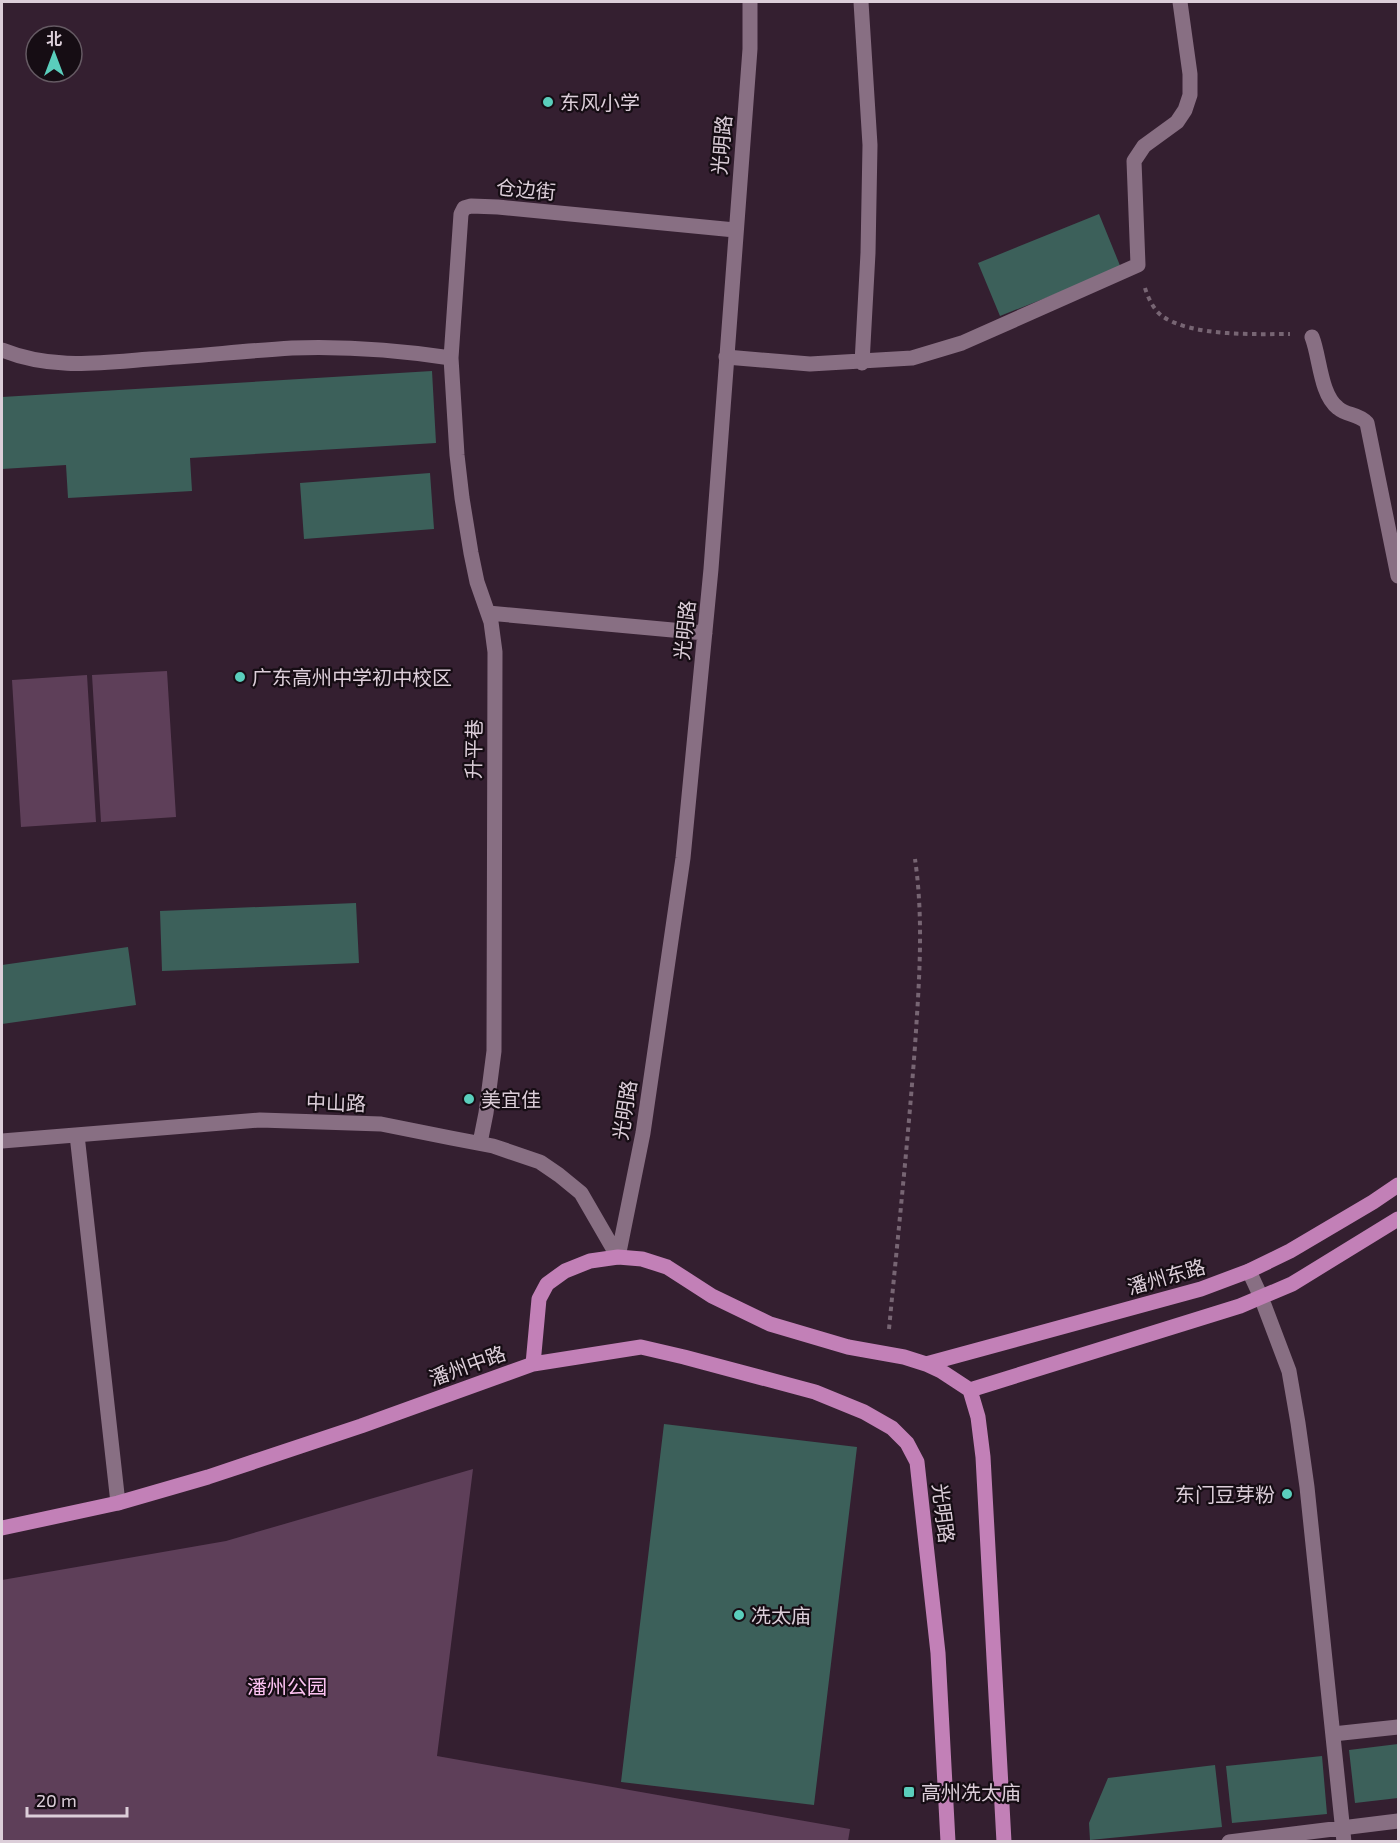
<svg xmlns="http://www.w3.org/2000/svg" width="1400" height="1843" font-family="'Exo 2','Noto Sans SC',sans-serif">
<rect width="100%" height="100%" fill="#341f30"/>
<path fill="#5e3f59" d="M167,671L176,817L101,822L92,675Z
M87,675L96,822L21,827L12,680Z
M473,1469L437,1756L850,1829L848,1841H2V1580L226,1541Z"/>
<path fill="#3c605a" d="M1099,214L1121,268L1000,316L978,263Z
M432,371L436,443L190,458L192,491L68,498L66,465L2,469V397Z
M430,473L434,529L304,539L300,483Z
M356,903L359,963L162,971L160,911Z
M128,947L136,1005L2,1024V965Z
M664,1424L857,1447L814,1805L621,1782Z
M1398,1744V1798L1355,1803L1349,1750Z
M1322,1756L1327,1814L1232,1823L1226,1766Z
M1215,1765L1222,1827L1090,1840L1089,1823L1108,1778Z"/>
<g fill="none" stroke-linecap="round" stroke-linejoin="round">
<path stroke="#776573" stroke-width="4" stroke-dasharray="4.5 4.5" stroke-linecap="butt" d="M1145,288C1148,298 1154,310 1162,316C1192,337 1256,334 1290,334
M889,1329C898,1235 908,1141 915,1046C919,984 924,921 915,859"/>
<path stroke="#886f83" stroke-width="15" d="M861,2L870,145L868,253L862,363
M1312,337C1320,357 1320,394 1338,408C1347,416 1358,413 1367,423L1398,576
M2,350C52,370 98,363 150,359C198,356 245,351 292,348C346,346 398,350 451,358
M726,357L810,364L912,358L962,343L1138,265L1134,161L1144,146L1177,122L1185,110L1190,95V74L1180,2
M488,613L705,633
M77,1135L118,1503
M2,1141L260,1120L381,1124L451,1138L493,1146L540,1162L559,1175L581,1193L618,1257
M480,1143L486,1113L494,1051L495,652L491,622L477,582L471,553L462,498L457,455L451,358L461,214L464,208L471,206L498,207L735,230
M618,1257L643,1133L683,858L711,569L750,49V2
M1249,1271L1261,1297L1289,1371L1298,1423L1307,1487L1344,1842
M1333,1734L1398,1727
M1229,1842L1398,1821"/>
<path stroke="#c280b7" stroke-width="15" d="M533,1364L539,1299L547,1284L565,1271L590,1261L618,1257L642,1259L667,1267L712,1296L770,1324L848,1347L904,1357L926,1364L941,1371L970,1390
M926,1364L1201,1289L1249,1271L1290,1251L1373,1202L1398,1185
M970,1390L1240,1306L1292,1284L1398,1219
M970,1390L978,1417L983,1457L1004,1842
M2,1528L118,1503L208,1477L361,1426L533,1364L641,1347L684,1357L815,1392L864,1412L892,1428L907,1443L917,1462L938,1653L948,1842"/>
</g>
<g fill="#5acebc" stroke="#160d14" stroke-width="2">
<circle cx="548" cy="102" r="6"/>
<circle cx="240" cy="677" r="6"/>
<circle cx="469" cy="1099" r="6"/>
<circle cx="1287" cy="1494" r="6"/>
<circle cx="739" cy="1615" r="6"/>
<rect x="903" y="1786" width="12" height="12" rx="3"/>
</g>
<g text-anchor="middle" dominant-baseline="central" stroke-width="4.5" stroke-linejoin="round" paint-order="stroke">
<g font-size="20" fill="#dcced9" stroke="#160d14" text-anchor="start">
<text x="560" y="102">东风小学</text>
<text x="252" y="677">广东高州中学初中校区</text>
<text x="481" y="1099">美宜佳</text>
<text x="1275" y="1494" text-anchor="end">东门豆芽粉</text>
<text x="751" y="1615">冼太庙</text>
<text x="921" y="1792">高州冼太庙</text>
</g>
<g font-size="20" fill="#dcced9" stroke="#160d14">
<text transform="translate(721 145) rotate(-85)">光明路</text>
<text transform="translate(526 189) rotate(5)">仓边街</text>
<text transform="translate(684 630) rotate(-84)">光明路</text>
<text transform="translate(473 749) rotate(-89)">升平巷</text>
<text transform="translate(336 1102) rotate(2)">中山路</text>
<text transform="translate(624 1110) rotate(-81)">光明路</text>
<text transform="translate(1166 1276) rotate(-16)">潘州东路</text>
<text transform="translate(467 1365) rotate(-20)">潘州中路</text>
<text transform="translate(944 1513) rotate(83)">光明路</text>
</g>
<g font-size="20" fill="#fcc2f1" stroke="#160d14">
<text x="287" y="1686">潘州公园</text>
</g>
</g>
<rect width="1400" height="1843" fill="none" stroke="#dcced9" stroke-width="6"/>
<g transform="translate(54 54)"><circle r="28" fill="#160d14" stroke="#655a63" stroke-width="1.5"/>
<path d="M0-4.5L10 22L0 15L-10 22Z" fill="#5acebc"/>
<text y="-9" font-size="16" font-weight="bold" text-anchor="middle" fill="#dcced9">北</text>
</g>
<path d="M27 1807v9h100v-9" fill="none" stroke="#dcced9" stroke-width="3"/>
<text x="36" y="1807" font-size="18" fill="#dcced9" stroke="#160d14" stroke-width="4.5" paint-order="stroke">20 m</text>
</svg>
